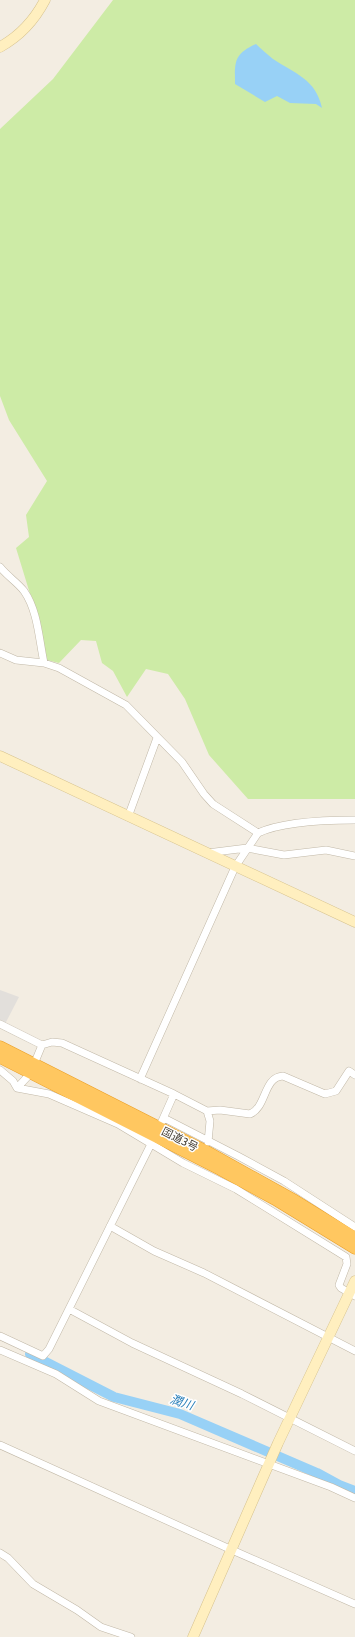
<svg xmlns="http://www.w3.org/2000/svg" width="355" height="1637" font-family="Cabin,'Noto Sans JP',sans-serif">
<rect width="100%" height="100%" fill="#f3ede2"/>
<path fill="#cdeba6" d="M113,0H355V799H248L209,755L185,699L168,674L146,669L127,697L113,671L102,663L96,641L81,640L59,663L47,660L38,620L16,548L29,537L26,515L47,481L9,420L0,396V129L53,79Z"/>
<path fill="#e2dfdb" d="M0,990L19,997L5,1024L0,1021Z"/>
<path fill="#98d1f6" d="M256,44C261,49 267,54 273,59C294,73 316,79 322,108L316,104L290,103L277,96L265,102L235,84C235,63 233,54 256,44Z"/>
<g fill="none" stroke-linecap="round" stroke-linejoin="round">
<path stroke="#98d1f6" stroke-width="10" d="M30,1354L114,1397L180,1414L317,1473L339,1485L355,1491"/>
<defs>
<path id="street" d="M0,567C7,576 17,582 24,591C38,611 39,640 44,663
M0,653L16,660L44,663L59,668L126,705L182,762L204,794L213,804L258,833L235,867L140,1079
M128,817L157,738
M258,833C284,821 326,820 355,820
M207,853L247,848L284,855L326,850L355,856
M0,1024L42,1045L52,1042L62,1043L174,1094L207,1111L220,1110L250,1114C267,1107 263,1077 283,1076L325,1094L336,1091L349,1071L355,1075
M0,1070L13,1081L17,1088L49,1094L118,1124L183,1163L236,1189L346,1257L347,1264L339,1285L341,1288L355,1296
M17,1088L30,1074L42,1045
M207,1111L210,1121L208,1142
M164,1118L238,1156L284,1181L355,1227
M158,1130L174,1094
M110,1226L154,1251L204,1273L355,1351
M69,1309L132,1343L242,1394L355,1451
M0,1336L43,1356L49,1349L153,1140
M0,1350L56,1374L99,1401L331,1487L355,1498
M0,1445L232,1550L355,1604
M0,1553L8,1558L33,1584L77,1610L101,1627L131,1637"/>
<path id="secondary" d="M0,47C20,36 34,21 45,0
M0,756L355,922
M193,1637L278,1443L355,1281"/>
<path id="highway" d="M0,1047L205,1151L295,1201L355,1238
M0,1057L220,1169L275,1199L355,1248"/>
</defs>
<use href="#street" stroke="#c1b8a7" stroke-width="8"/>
<use href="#secondary" stroke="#d6c28d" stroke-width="11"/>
<use href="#highway" stroke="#ea9e25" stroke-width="13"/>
<use href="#street" stroke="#fff" stroke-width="7"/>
<use href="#secondary" stroke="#ffefbf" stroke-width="10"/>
<use href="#highway" stroke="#ffc760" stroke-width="12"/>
</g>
<g text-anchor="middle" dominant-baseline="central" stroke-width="3" stroke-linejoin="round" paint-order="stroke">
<g font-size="11" fill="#443d32" stroke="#fff">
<text transform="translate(180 1139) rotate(27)">国道3号</text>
</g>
<g font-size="12" font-style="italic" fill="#247cb8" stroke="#fff">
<text transform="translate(182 1402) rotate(18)">潤川</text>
</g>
</g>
</svg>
